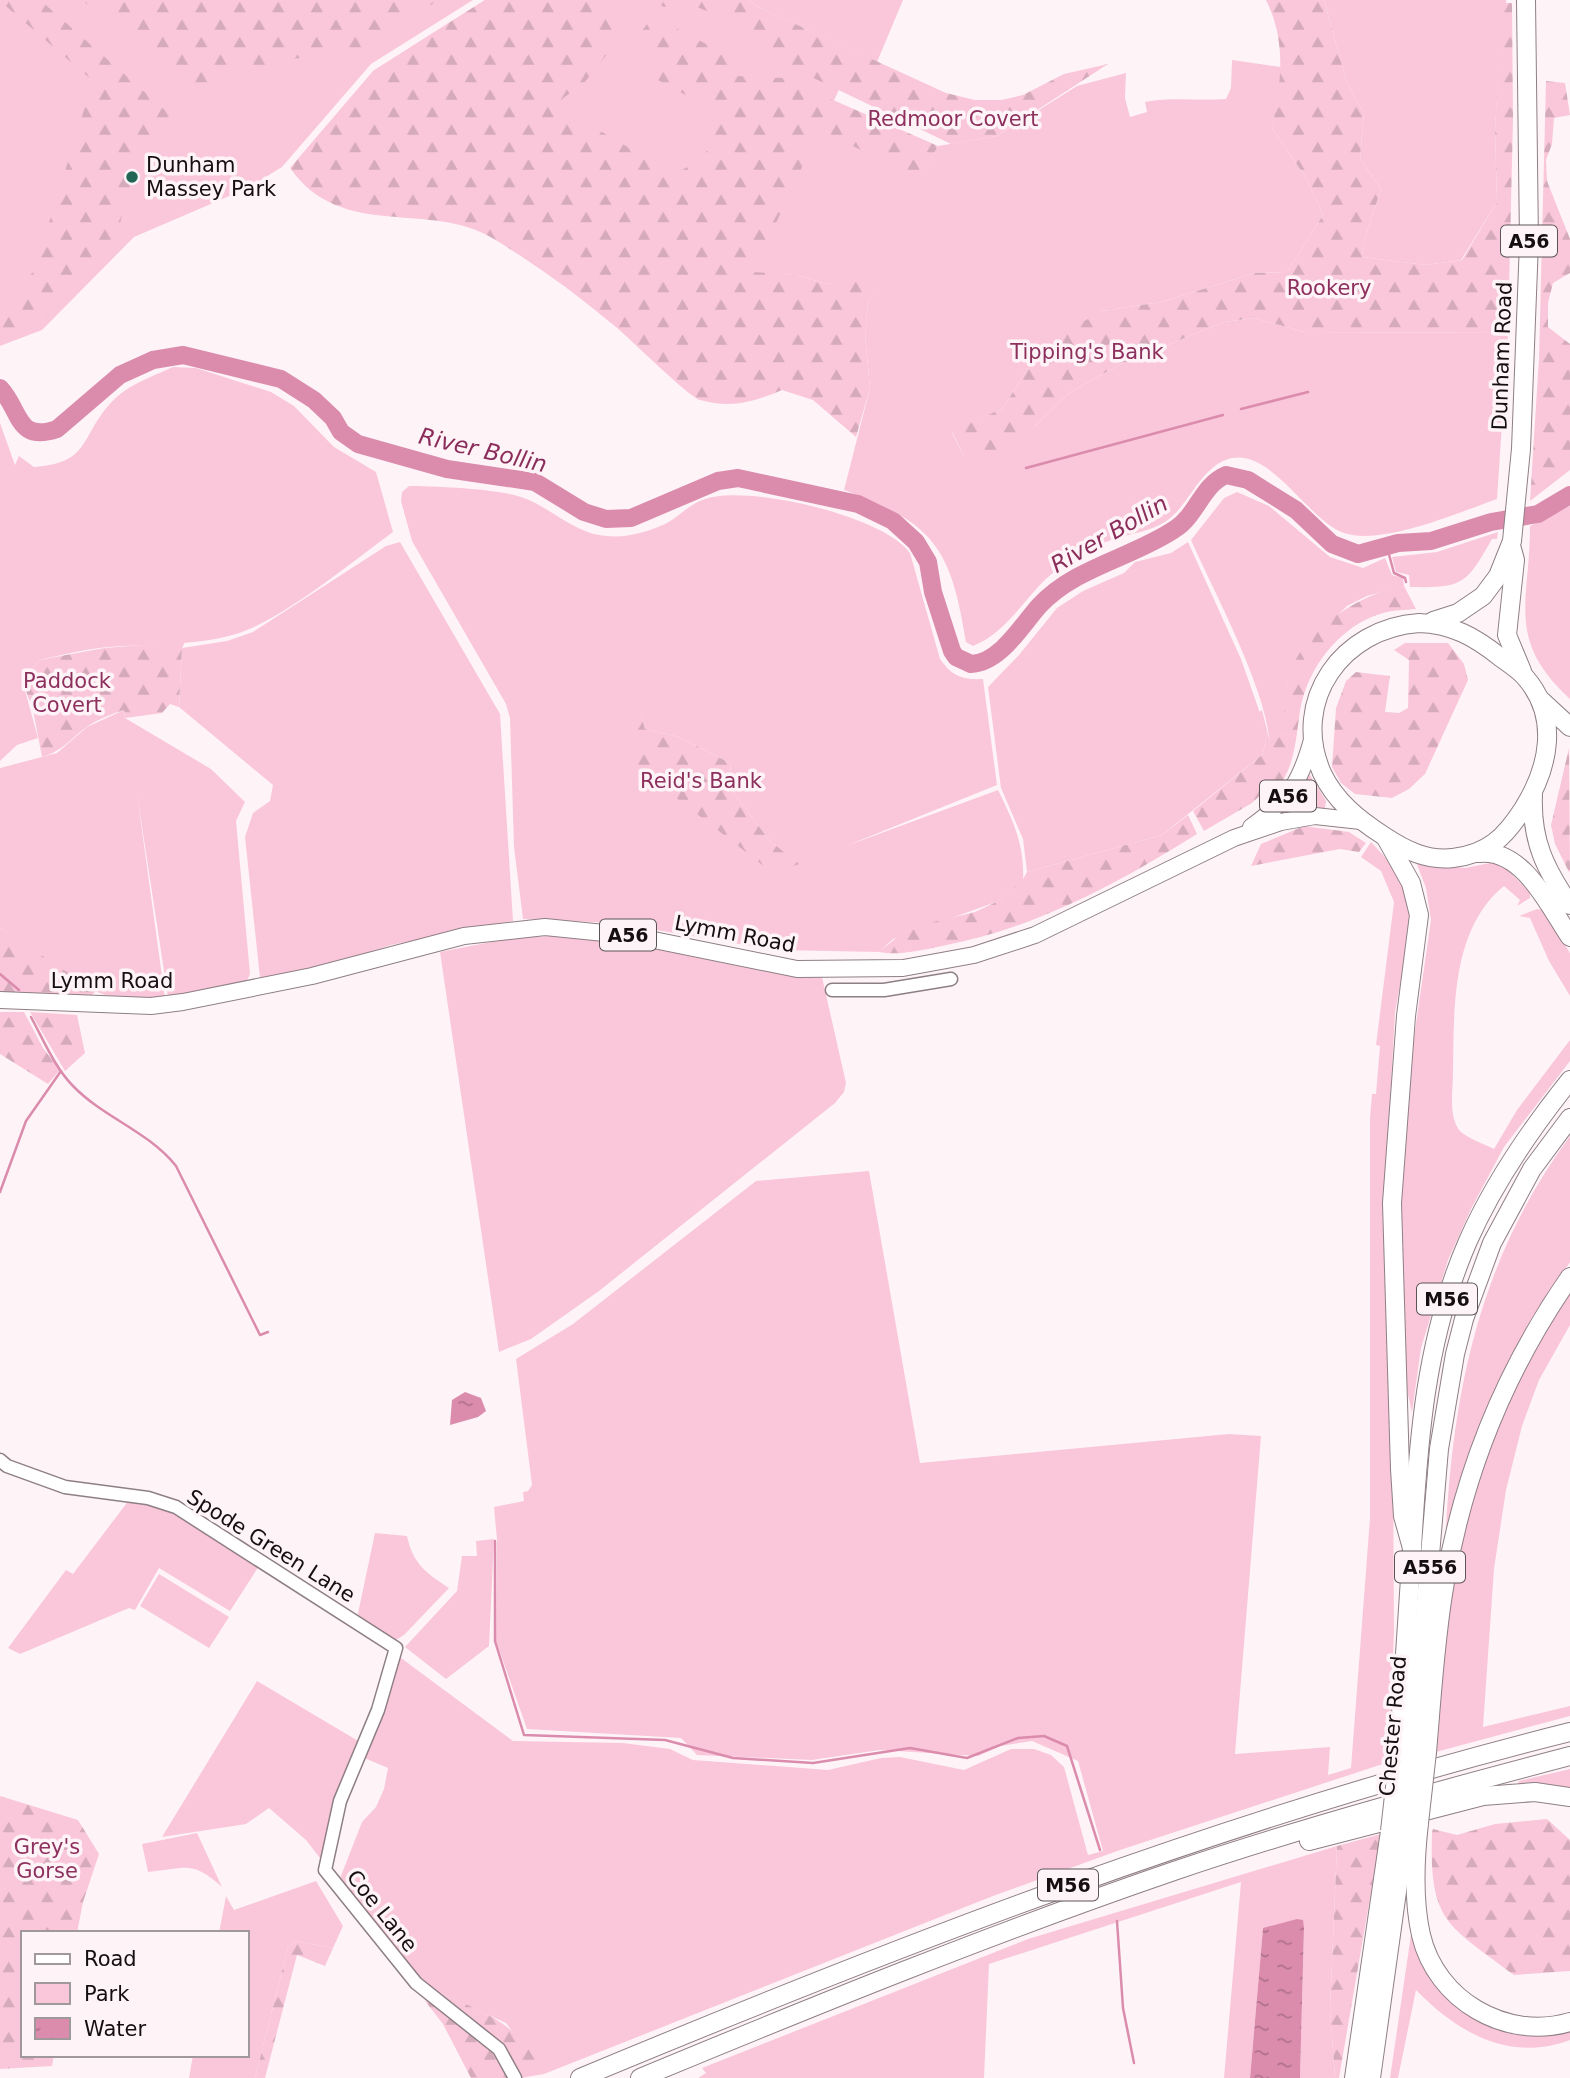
<svg xmlns="http://www.w3.org/2000/svg" width="1570" height="2078" font-family="'DejaVu Sans',sans-serif">
<style>
.green{fill:#fac7da;fill-rule:evenodd}
.forest{fill:url(#forest-firs)}
.water{fill:url(#water-ripples)}
.lines{fill:none;stroke-linecap:round;stroke-linejoin:round}
.stream{stroke:#db8cac;stroke-width:2.5}
.river{stroke:#db8cac;stroke-width:18}
.minor-casing{stroke:#8e7f84;stroke-width:15}
.major-casing{stroke:#8e7f84;stroke-width:18}
.highway-casing{stroke:#8e7f84;stroke-width:20}
.minor{stroke:#fff;stroke-width:12}
.major{stroke:#fff;stroke-width:16}
.highway{stroke:#fff;stroke-width:18}
.highway-bridge-casing{stroke:#8e7f84;stroke-width:20;stroke-linecap:butt}
.highway-bridge{stroke:#fff;stroke-width:18}
.poi-dot{fill:#236655;stroke:#fef4f7;stroke-width:2.5}
.labels{text-anchor:middle;stroke-width:7;stroke-linejoin:round;paint-order:stroke}
.shield{fill:#fef4f7;stroke:#5b5456;stroke-width:2}
.shield-label{font-size:19px;font-weight:bold;fill:#150f11}
.park-label{font-size:21px;fill:#8d305d;stroke:#fef4f7}
.poi-label{font-size:21px;fill:#150f11;stroke:#fef4f7;text-anchor:start}
.street-label{font-size:21px;fill:#150f11;stroke:#fef4f7}
.water-label{font-size:23px;font-style:italic;fill:#8a2d5a;stroke:#fef4f7}
</style>
<defs>
<pattern id="forest-firs" width="22" height="20" patternUnits="userSpaceOnUse" patternTransform="scale(1.75)"><rect width="22" height="20" fill="#fac7da"/><path d="M5 1l3.5 6h-7zM16 11l3.5 6h-7z" fill="#d5aaba"/></pattern>
<pattern id="water-ripples" width="26" height="14" patternUnits="userSpaceOnUse" patternTransform="scale(1.75)"><rect width="26" height="14" fill="#db8cac"/><path d="M2 4q2-2 4 0t4 0M15 11q2-2 4 0t4 0" fill="none" stroke="#b0718b"/></pattern>
</defs>
<rect width="100%" height="100%" fill="#fef4f7"/>
<g class="green">
<polygon points="0,0 473,0 371,64 282,167 248,188 134,237 42,330 0,346"/>
<path d="M485,0H728L853,59L821,129L919,179L938,146L997,136L1077,86L1126,73L1125,98L1130,117L1147,112L1145,102C1172,97 1198,101 1226,99L1231,88L1232,60L1281,67V87L1272,128L1306,178L1323,215L1287,272L1255,273L1161,302L1102,311L1028,368L1003,408L952,433L964,456L1034,427L1069,393L1121,364L1224,322L1254,318L1305,332L1508,333L1497,499C1460,512 1382,546 1344,533C1307,521 1268,440 1223,461C1197,474 1188,507 1165,522C1151,531 1130,534 1114,539C1096,545 1070,560 1054,572C1025,595 1010,631 973,646L966,642C951,548 934,523 844,490L870,388L865,334L868,302L881,278L826,284L798,275L753,273L373,71Z"/>
<polygon points="749,0 903,0 877,62 758,7"/>
<polygon points="1324,0 1506,0 1506,3 1503,3 1495,129 1497,202 1461,260 1426,265 1362,257 1363,245 1381,189 1360,159 1364,113 1347,83"/>
<path d="M173,367L196,368L271,392L294,406L334,447L376,472L393,532C352,562 282,620 236,634C195,646 149,644 108,647C85,649 62,655 39,660L23,683L38,738L17,745L0,761V423L15,465L19,456L34,467C89,463 80,439 108,406C126,385 149,378 173,367Z"/>
<path d="M409,486C434,486 499,489 521,497C551,507 574,534 607,536C626,538 648,532 665,524C679,517 689,504 705,499C747,484 884,516 910,553L940,659C952,676 962,680 983,679L997,785L846,846L998,790C1013,820 1025,846 1023,881L996,902L893,939L879,952L775,950L615,923L523,919L514,847L510,718L506,704L412,541L401,501L402,492ZM641,715L645,729L679,737L730,763L733,792L770,841L798,865L638,768Z"/>
<path d="M1237,492L1269,506L1330,557L1363,568L1385,558L1392,575L1403,578L1404,586L1367,596L1347,606L1311,641L1287,682L1285,733L1270,743C1265,686 1215,594 1191,540L1224,498Z"/>
<path d="M1570,506V699C1505,639 1530,603 1530,526Z"/>
<path d="M1498,532L1497,539H1492C1466,585 1463,588 1410,587L1409,575L1396,572L1392,557L1437,552Z"/>
<polygon points="400,542 500,714 513,921 391,945 304,973 260,978 245,837 253,813 270,801 273,785 179,707 182,648 227,641 253,632 386,546"/>
<polygon points="1188,542 1241,659 1267,733 1263,754 1162,835 1027,872 1023,839 1001,788 988,687 1019,655 1057,608 1083,591 1124,573 1135,562 1171,553"/>
<path d="M124,710L125,718L211,769L245,802L236,821L250,974L246,983L168,997L137,794L165,998C145,998 124,1002 105,995C68,982 33,951 0,928V768L57,753L87,727Z"/>
<polygon points="1308,772 1326,801 1325,808 1278,813"/>
<polygon points="1371,842 1395,868 1406,890 1411,926 1395,1012 1386,1177 1393,1467 1394,1631 1389,1762 1120,1850 993,1896 544,2074 506,2023 429,1988 339,1881 362,1822 376,1807 384,1789 388,1768 362,1757 397,1655 513,1741 623,1743 670,1749 693,1760 828,1770 881,1758 900,1757 964,1770 1011,1749 1034,1749 1051,1755 1064,1767 1088,1855 1103,1851 1078,1761 1032,1741 1000,1746 978,1756 880,1750 812,1760 697,1755 681,1738 527,1729 496,1641 497,1540 494,1507 524,1501 523,1492 528,1491 532,1485 516,1359 573,1324 756,1181 869,1171 920,1463 1229,1434 1261,1436 1235,1754 1330,1747 1328,1775 1351,1768 1370,1518 1370,1118 1372,1094 1376,1094 1380,1046 1376,1045 1394,902 1381,871 1361,857"/>
<path d="M1416,862L1465,868L1495,862L1507,869L1530,893V898L1517,906L1520,900L1504,886C1451,929 1454,1010 1453,1073C1453,1089 1448,1117 1460,1131C1467,1138 1484,1144 1494,1149L1517,1110L1570,1040V1061L1504,1147L1471,1209L1448,1260L1421,1348L1412,1412L1405,1382L1400,1234L1402,1154L1409,1072L1431,920L1426,888Z"/>
<polygon points="1537,909 1543,910 1570,953 1570,996 1549,961 1530,918 1519,916"/>
<path d="M569,935C655,944 736,971 822,977L846,1083L844,1092L835,1103L599,1291L531,1339L499,1352L440,952L511,938Z"/>
<path d="M1570,1136V1262L1525,1331L1501,1377L1457,1488L1449,1529L1446,1528C1454,1383 1482,1256 1570,1136Z"/>
<path d="M1570,1291V1325L1539,1380L1522,1426L1506,1490L1494,1569L1483,1727L1570,1706V1716L1436,1752C1441,1669 1449,1584 1470,1503C1490,1427 1529,1357 1570,1291Z"/>
<polygon points="129,1500 169,1508 259,1566 230,1611 159,1568 135,1610 129,1608 20,1654 8,1648 66,1570 73,1574"/>
<path d="M375,1533L407,1536C413,1564 426,1573 449,1588L404,1635L394,1641L357,1618Z"/>
<polygon points="494,1539 489,1646 446,1679 405,1647 457,1591 462,1556 477,1556 476,1541"/>
<polygon points="159,1574 229,1617 209,1648 140,1606"/>
<polygon points="257,1681 360,1742 323,1862 306,1840 269,1808 246,1824 162,1837"/>
<polygon points="1570,1769 1570,1789 1517,1785 1519,1781"/>
<path d="M197,1833L222,1887C192,1860 187,1868 148,1872L142,1844Z"/>
<polygon points="1337,1846 1330,2010 1335,2078 1300,2078 1304,1928 1263,1928 1250,2078 1224,2078 1241,1882 989,1964 984,2078 698,2078 706,2073 702,2068 1028,1939"/>
<polygon points="316,1881 343,1926 333,1948 296,1941 288,1947 255,2078 189,2078 193,2055 247,2055 247,1933 219,1933 226,1896 234,1910"/>
<path d="M1412,1928L1463,2007L1570,2027V2040C1509,2063 1457,2032 1416,1990L1398,2078H1390Z"/>
</g>
<g class="forest">
<polygon points="40,0 174,118 136,165 114,245 39,326 0,341 0,303 7,301 34,271 93,81 0,1"/>
<polygon points="82,0 164,0 176,7 189,0 439,0 360,49 293,59 240,72 194,96"/>
<path d="M485,0H591L614,18L609,52L584,83L562,99L578,118L662,167L677,172C704,161 721,141 715,111L656,79L649,54L636,39L653,16L723,53L738,76L783,78L938,146L919,180L820,129L753,272L798,275L826,284L878,275L882,278L868,302L865,334L870,388L856,437L813,400L782,390C754,402 731,409 700,400C686,395 628,336 611,323C574,292 535,264 494,239C429,199 342,242 290,168L373,71Z"/>
<polygon points="651,0 749,0 758,7 946,93 975,100 1001,100 1023,95 1064,74 1108,64 997,136 951,144 776,60 756,31 687,3 664,7"/>
<path d="M1266,0H1324L1347,83L1364,113L1360,159L1381,189L1363,245L1362,257L1426,265L1462,260L1497,202L1495,129L1502,3H1512L1513,119L1508,333L1305,332L1254,318L1224,322L1121,364L1069,393L1034,427L998,452L964,456L952,432L1003,408L1028,368L1065,332L1102,311L1161,302L1255,273L1287,272L1323,215L1306,178L1272,128C1281,84 1287,42 1266,0Z"/>
<polygon points="1546,81 1565,83 1570,115 1554,118 1552,144 1546,160 1547,181 1570,239 1570,273 1553,283 1548,303 1548,327 1570,344 1570,470 1530,501 1539,358"/>
<path d="M1404,586L1416,609C1405,610 1393,610 1383,613C1340,625 1307,668 1300,711C1295,745 1295,769 1272,796L1266,790L1252,803L1204,831L1193,811L1263,754L1267,733L1259,712L1262,710L1270,742L1285,733C1284,717 1284,699 1287,683C1298,633 1357,594 1404,586Z"/>
<path d="M185,642L182,648L179,707L170,704L162,713L125,718L124,710C111,714 99,719 88,726C71,738 63,751 42,757L33,710L23,683L39,660L104,648Z"/>
<polygon points="1405,643 1448,643 1464,664 1468,680 1425,774 1409,789 1392,798 1355,794 1341,783 1332,767 1336,708 1346,681 1356,672 1390,676 1385,712 1399,713 1408,708 1409,660 1394,650"/>
<polygon points="635,710 641,715 645,729 679,737 730,763 733,792 770,841 799,864 774,874 638,768"/>
<polygon points="1569,748 1570,871 1569,872 1555,844 1551,825"/>
<path d="M1188,815L1197,834C1117,884 1036,928 942,946C922,950 899,956 879,952L908,928L975,912L996,902L1022,881L1027,872L1162,835Z"/>
<polygon points="1304,826 1349,832 1366,843 1359,852 1340,849 1251,866 1261,844"/>
<polygon points="0,928 96,991 87,1000 0,995"/>
<polygon points="0,1012 24,1012 43,1048 60,1070 48,1084 0,1054"/>
<polygon points="30,1012 77,1015 85,1053 65,1071"/>
<polygon points="0,1796 78,1820 99,1854 83,1902 77,1933 23,1933 23,2055 54,2055 52,2066 0,2069"/>
<path d="M1547,1819L1570,1840V1971L1514,1975C1447,1924 1429,1923 1432,1832L1433,1829L1457,1835L1495,1824Z"/>
<polygon points="1381,1834 1339,2078 1335,2078 1330,2010 1337,1846"/>
<polygon points="296,1941 333,1948 325,1966 297,1955 265,2078 255,2078 288,1947"/>
<path d="M436,1991C488,2015 516,2020 544,2074L521,2078L444,2002Z"/>
<polygon points="425,2001 432,2002 496,2049 511,2078 471,2078 443,2024"/>
</g>
<g class="water">
<polygon points="465,1392 481,1398 486,1411 478,1417 450,1425 452,1400"/>
<polygon points="1297,1919 1303,1920 1304,1928 1300,2078 1250,2078 1263,1928"/>
</g>
<g class="lines">
<g class="stream">
<polyline points="1241,409 1308,392"/>
<polyline points="1026,468 1223,415"/>
<polyline points="1387,547 1394,573 1405,578 1406,582"/>
<polyline points="0,974 19,990"/>
<path d="M31,1017C43,1039 55,1068 73,1086C104,1118 148,1131 176,1166L260,1335L268,1332"/>
<polyline points="0,1192 26,1121 61,1071"/>
<polyline points="495,1541 495,1641 524,1735 665,1740 733,1758 813,1763 910,1748 967,1758 1018,1738 1044,1736 1067,1746 1100,1850"/>
<polyline points="1117,1921 1123,2008 1134,2063"/>
</g>
<path class="river" d="M0,388C21,410 16,443 57,429L120,375L153,360L183,355L281,379L314,400L333,418L341,432L358,444L447,469L535,482L584,512L606,519L631,518L718,481L738,478L858,504L893,521L916,542L928,562L933,592L952,651L956,657L971,664C1000,663 1022,625 1039,606C1075,567 1132,558 1175,529C1197,515 1202,485 1226,475L1248,480L1296,510L1332,544L1358,554L1398,543L1431,541L1491,522L1538,514L1570,495"/>
<defs>
<g id="minor">
<polyline points="832,990 884,990 951,979"/>
<polyline points="0,1460 7,1466 65,1487 148,1498 176,1507 396,1648 378,1710 340,1801 325,1870 416,1983 499,2049 515,2078"/>
</g>
<g id="major">
<path d="M1251,827C1289,800 1301,782 1313,736"/>
<polyline points="0,1000 151,1006 183,1002 312,976 464,936 545,927 634,936 797,969 903,968 974,955 1035,935 1234,838 1281,822 1315,816 1361,821"/>
</g>
<g id="highway">
<polyline points="1512,549 1515,560 1507,635 1522,671"/>
<polyline points="1433,621 1458,613 1483,596 1498,576 1512,541 1521,449 1529,242 1526,0"/>
<path d="M1419,623C1452,624 1475,637 1500,657C1508,663 1518,669 1525,677C1560,717 1549,768 1523,809C1505,837 1488,854 1453,858C1427,861 1405,850 1384,836C1359,820 1335,801 1322,773C1290,700 1343,628 1419,623Z"/>
<polyline points="1542,701 1570,727"/>
<path d="M1533,795C1531,840 1545,869 1570,905"/>
<polyline points="1387,840 1411,883 1419,915 1406,1016 1392,1203 1400,1469 1403,1516 1412,1548"/>
<path d="M1479,853C1523,848 1549,906 1570,937"/>
<path d="M1427,1752C1432,1696 1435,1638 1445,1582C1464,1472 1506,1369 1570,1277"/>
<polyline points="1413,1756 1439,1449 1455,1354 1464,1319 1492,1243 1532,1169 1570,1118"/>
<path d="M1398,1760C1403,1689 1408,1618 1412,1548C1418,1442 1425,1339 1468,1241C1494,1182 1530,1130 1570,1080"/>
<path d="M1419,1823C1415,1858 1413,1900 1421,1935C1436,2000 1506,2041 1570,2022"/>
<polyline points="1309,1841 1483,1796 1535,1792 1570,1797"/>
<path d="M580,2078C904,1943 1229,1817 1570,1732"/>
<path d="M640,2078C816,2005 993,1933 1174,1871C1304,1827 1437,1791 1570,1756"/>
<polyline points="1354,2078 1390,1831"/>
<polyline points="1371,2078 1406,1827"/>
</g>
</defs>
<use href="#minor" class="minor-casing"/>
<use href="#major" class="major-casing"/>
<use href="#highway" class="highway-casing"/>
<use href="#minor" class="minor"/>
<use href="#major" class="major"/>
<use href="#highway" class="highway"/>
<defs>
<g id="highway-bridge">
<polyline points="1419,1823 1427,1752"/>
<polyline points="1406,1827 1413,1756"/>
<polyline points="1390,1831 1398,1760"/>
</g>
</defs>
<use href="#highway-bridge" class="highway-bridge-casing"/>
<use href="#highway-bridge" class="highway-bridge"/>
</g>
<circle class="poi-dot" cx="132" cy="177" r="7"/>
<g class="labels">
<g class="shield">
<rect x="1501" y="225.5" width="56" height="31" rx="5"/>
<rect x="1260" y="780.5" width="56" height="31" rx="5"/>
<rect x="600" y="919.5" width="56" height="31" rx="5"/>
<rect x="1417" y="1283.5" width="60" height="31" rx="5"/>
<rect x="1395" y="1551.5" width="70" height="31" rx="5"/>
<rect x="1038" y="1869.5" width="60" height="31" rx="5"/>
</g>
<g class="shield-label">
<text x="1529" y="248">A56</text>
<text x="1288" y="803">A56</text>
<text x="628" y="942">A56</text>
<text x="1447" y="1306">M56</text>
<text x="1430" y="1574">A556</text>
<text x="1068" y="1892">M56</text>
</g>
<g class="park-label">
<text x="953" y="126">Redmoor Covert</text>
<text x="1329" y="295">Rookery</text>
<text x="1087" y="359">Tipping's Bank</text>
<text x="67" y="688">Paddock<tspan x="67" dy="24">Covert</tspan></text>
<text x="701" y="788">Reid's Bank</text>
<text x="47" y="1854">Grey's<tspan x="47" dy="24">Gorse</tspan></text>
</g>
<g class="poi-label">
<text x="146" y="172">Dunham<tspan x="146" dy="24">Massey Park</tspan></text>
</g>
<g class="street-label">
<text transform="translate(1502 356) rotate(-88)" y="7">Dunham Road</text>
<text transform="translate(735 934) rotate(11)" y="7">Lymm Road</text>
<text x="112" y="988">Lymm Road</text>
<text transform="translate(271 1546) rotate(32)" y="7">Spode Green Lane</text>
<text transform="translate(1393 1726) rotate(-85)" y="7">Chester Road</text>
<text transform="translate(382 1911) rotate(51)" y="7">Coe Lane</text>
</g>
<g class="water-label">
<text transform="translate(483 450) rotate(13)" y="8">River Bollin</text>
<text transform="translate(1109 534) rotate(-30)" y="8">River Bollin</text>
</g>
</g>
<rect x="21" y="1931" width="228" height="126" fill="#fef4f7" stroke="#a1989b" stroke-width="2"/>
<rect x="35" y="1954" width="35" height="10" fill="#ffffff" stroke="#a1989b" stroke-width="2"/>
<text x="84" y="1966" font-size="21" fill="#150f11">Road</text>
<rect x="35" y="1983" width="35" height="21" fill="#fac7da" stroke="#a1989b" stroke-width="2"/>
<text x="84" y="2001" font-size="21" fill="#150f11">Park</text>
<rect x="35" y="2018" width="35" height="21" fill="url(#water-ripples)" stroke="#a1989b" stroke-width="2"/>
<text x="84" y="2036" font-size="21" fill="#150f11">Water</text>
</svg>
